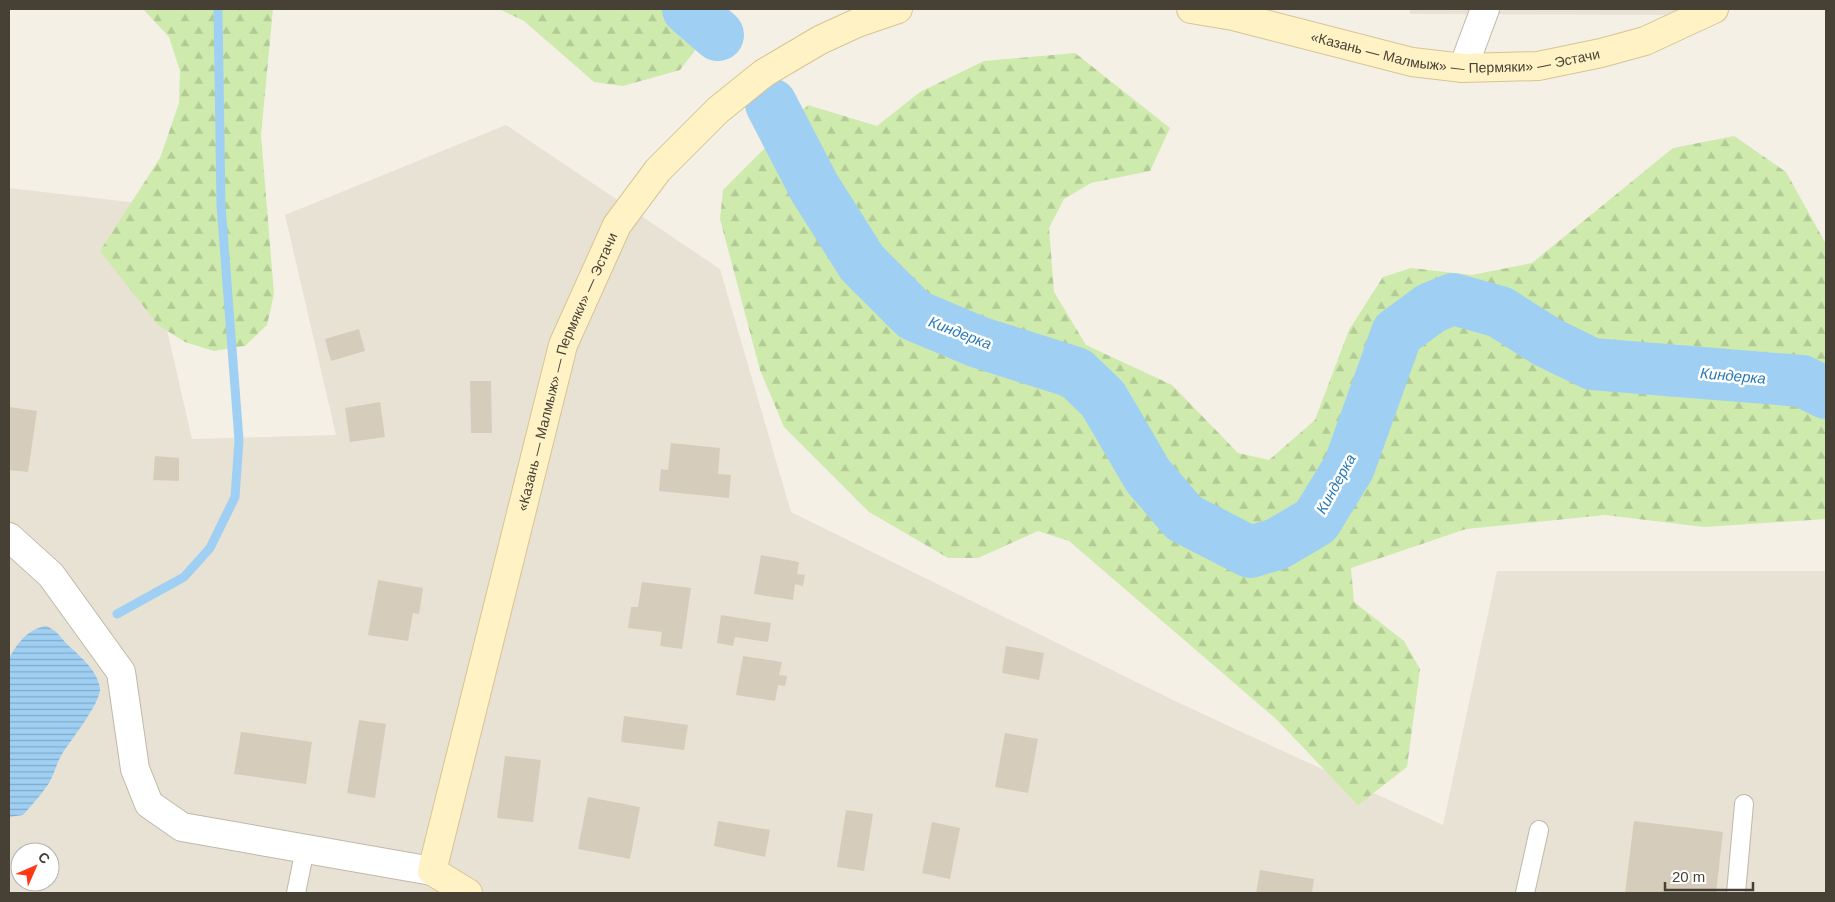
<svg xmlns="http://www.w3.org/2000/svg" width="1835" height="902" font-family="Arial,sans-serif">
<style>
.residential{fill:#e8e2d4;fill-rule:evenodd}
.forest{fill:url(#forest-firs)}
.water{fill:url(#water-rules)}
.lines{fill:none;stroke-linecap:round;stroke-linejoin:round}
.stream{stroke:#9fd0f3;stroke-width:9}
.river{stroke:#9fd0f3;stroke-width:52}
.building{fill:#d6ccbb}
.lane-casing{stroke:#c0b8a8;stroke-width:20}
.street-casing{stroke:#c0b8a8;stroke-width:30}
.secondary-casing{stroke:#d6c594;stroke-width:30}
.lane{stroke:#fff;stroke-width:18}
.street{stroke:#fff;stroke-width:28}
.secondary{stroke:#fff2c5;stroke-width:28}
.labels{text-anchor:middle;stroke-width:5;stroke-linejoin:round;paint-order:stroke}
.street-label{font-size:14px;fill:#474035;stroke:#fff}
.water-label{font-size:15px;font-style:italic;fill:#297ab8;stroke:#fff}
</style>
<defs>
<pattern id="forest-firs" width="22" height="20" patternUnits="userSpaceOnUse" patternTransform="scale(1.25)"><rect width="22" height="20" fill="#ceeaad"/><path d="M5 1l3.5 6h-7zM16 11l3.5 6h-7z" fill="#b2ca95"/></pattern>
<pattern id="water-rules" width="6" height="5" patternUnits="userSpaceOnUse" patternTransform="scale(1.25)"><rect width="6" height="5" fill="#9fd0f3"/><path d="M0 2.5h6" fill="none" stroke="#83aac6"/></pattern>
</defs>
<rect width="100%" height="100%" fill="#f4f0e6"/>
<g class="residential">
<polygon points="1410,9 1704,9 1691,15 1410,14"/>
<path d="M506,125L720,269L791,512L1175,701L1443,825L1497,571H1826V893H9V188L138,203L192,439L336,435L285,215ZM20,852H50V882H20Z"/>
</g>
<g class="forest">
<polygon points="143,9 273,9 261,135 274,294 267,325 245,346 214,351 185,342 158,325 100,251 160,158 179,103 180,71 169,37"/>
<polygon points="499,9 684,9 699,45 680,70 623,86 594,82 524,21"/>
<polygon points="1075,53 1170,128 1150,171 1091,183 1064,199 1049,228 1054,292 1086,345 1172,385 1238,453 1269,460 1315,420 1349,330 1383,277 1411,268 1472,275 1532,263 1673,148 1734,136 1786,172 1826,244 1826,519 1704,527 1605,515 1466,529 1351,568 1354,602 1404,641 1420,669 1407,767 1358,805 1276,719 1069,541 1038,531 978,558 948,558 869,512 784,427 760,370 720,219 723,190 808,105 877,126 920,92 984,61"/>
</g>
<path class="water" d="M46,626C56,630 59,635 66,643C79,656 97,669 100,688C101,703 70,741 62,754C56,764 54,776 47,786C40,796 31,806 23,815L9,817V658C19,642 26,630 46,626Z"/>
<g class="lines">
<polyline class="stream" points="117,614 184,577 210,548 235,497 239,440 221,205 218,9"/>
<g class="river">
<polyline points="688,9 718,35"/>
<polyline points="771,104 814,187 862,263 914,315 978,342 1076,373 1103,399 1148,476 1184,518 1250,552 1277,544 1316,521 1349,467 1397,333 1431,308 1453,299 1500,312 1547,342 1592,364 1802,381 1826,393"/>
</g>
</g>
<g class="building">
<polygon points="359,329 365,351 331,361 325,339"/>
<polygon points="470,381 491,381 492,433 471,433"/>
<polygon points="380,402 385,437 350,442 345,408"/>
<polygon points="9,407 37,411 28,472 9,470"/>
<polygon points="671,443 720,448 718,474 731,475 729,498 659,491 661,469 668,470"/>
<polygon points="155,456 179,458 179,481 153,480"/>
<polygon points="761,555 799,562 797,574 805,575 803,586 795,584 793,600 754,594"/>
<polygon points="378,580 423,588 419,614 413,613 408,641 368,635"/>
<polygon points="642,582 691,588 682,649 660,646 662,632 628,628 631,607 638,607"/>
<polygon points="721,615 771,623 768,642 735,637 733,646 717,643"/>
<polygon points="1006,646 1044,653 1039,680 1002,673"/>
<polygon points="743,656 782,662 779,675 787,676 785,686 778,685 775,701 736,695"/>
<polygon points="624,716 688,725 684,750 621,742"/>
<polygon points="359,720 386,724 375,798 347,793"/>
<polygon points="241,732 312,742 306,784 234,774"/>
<polygon points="1005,733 1038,739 1028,793 995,787"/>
<polygon points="505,756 541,760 533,822 497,818"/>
<polygon points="588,797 640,807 630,859 578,849"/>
<polygon points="846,810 873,814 864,871 837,867"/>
<polygon points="718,821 770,830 765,857 714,846"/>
<polygon points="1634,821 1723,832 1716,893 1625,893"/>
<polygon points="932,822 960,828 950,879 922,873"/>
<polygon points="1260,870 1314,879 1312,893 1256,893"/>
</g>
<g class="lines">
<defs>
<g id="lane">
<polyline points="296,893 305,849"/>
<polyline points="1525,893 1539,830"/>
<polyline points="1736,893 1744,804"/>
</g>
<g id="street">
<polyline points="1463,68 1485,9"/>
<polyline points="9,537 51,575 121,672 135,769 149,804 182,827 432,871"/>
</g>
<g id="secondary">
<path id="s1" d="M1191,9L1233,16L1412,62L1463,68L1538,66L1601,53L1645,41L1714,9"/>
<path id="s2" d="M468,893L432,871L563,345L617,225L658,170L718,110L764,73L820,40L857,23L898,9"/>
</g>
</defs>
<use href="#lane" class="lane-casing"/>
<use href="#street" class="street-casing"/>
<use href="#secondary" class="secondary-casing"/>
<use href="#lane" class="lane"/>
<use href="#street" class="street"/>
<use href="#secondary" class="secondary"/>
</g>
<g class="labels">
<g class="street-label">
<text dy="5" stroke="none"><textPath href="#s1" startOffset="270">«Казань — Малмыж» — Пермяки» — Эстачи</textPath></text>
<text dy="5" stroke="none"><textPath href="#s2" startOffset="560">«Казань — Малмыж» — Пермяки» — Эстачи</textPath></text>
</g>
<g class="water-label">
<text transform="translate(960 333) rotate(21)" y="5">Киндерка</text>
<text transform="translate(1733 376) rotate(5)" y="5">Киндерка</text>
<text transform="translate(1336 484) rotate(-61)" y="5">Киндерка</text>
</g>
</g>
<rect width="1835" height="902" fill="none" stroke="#474035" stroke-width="20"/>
<g transform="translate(35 867) rotate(45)"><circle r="24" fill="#ffffff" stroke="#b5b3ae"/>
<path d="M0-4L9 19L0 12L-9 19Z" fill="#ff3812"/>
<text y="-8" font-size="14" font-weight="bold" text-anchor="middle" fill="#474035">С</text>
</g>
<path d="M1665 882v8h88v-8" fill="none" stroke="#474035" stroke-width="2.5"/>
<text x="1672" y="882" font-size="15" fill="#474035" stroke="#ffffff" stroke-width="4" paint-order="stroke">20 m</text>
</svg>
